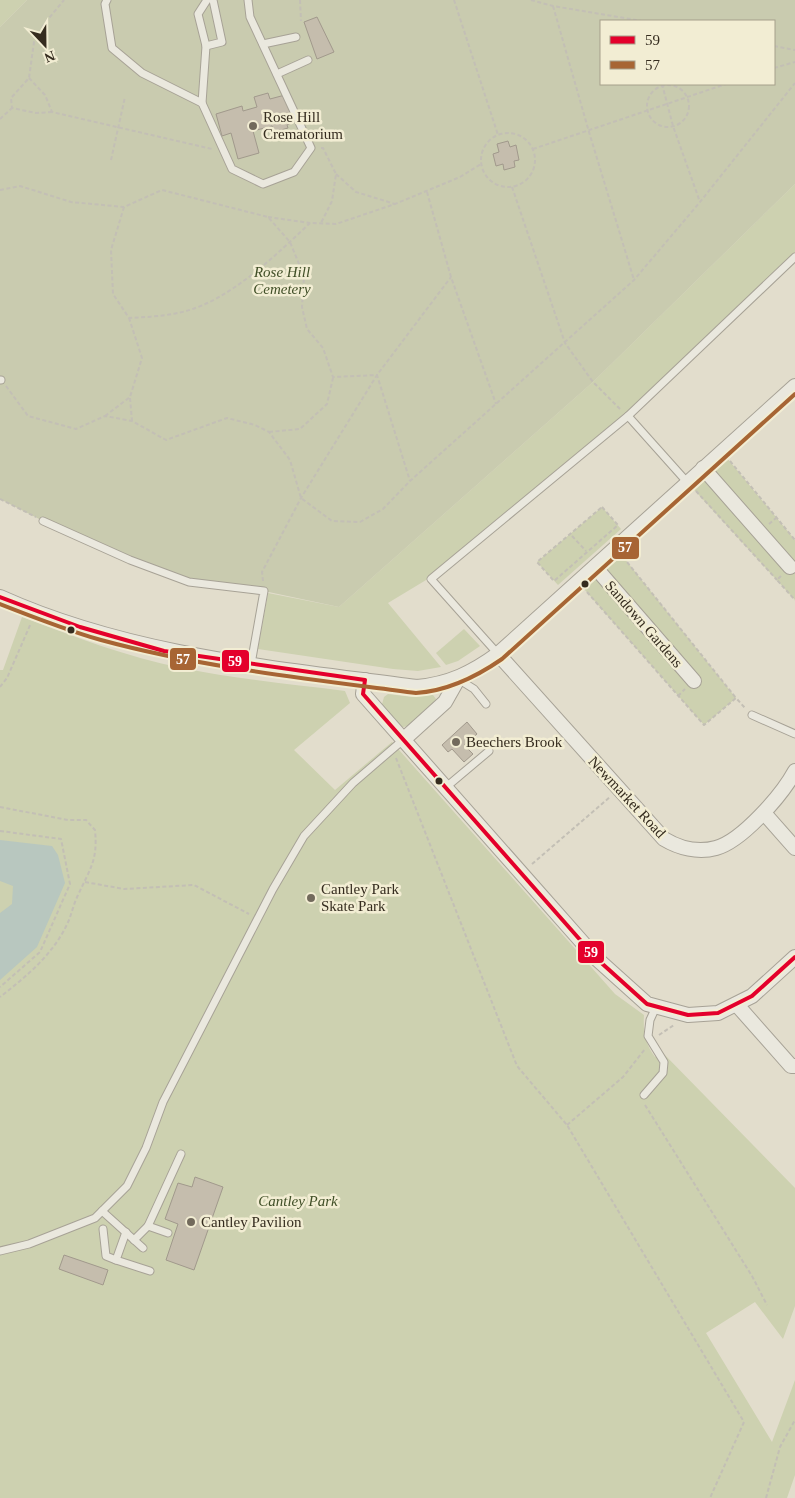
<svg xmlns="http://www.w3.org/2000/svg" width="795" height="1498" font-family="'Times New Roman',serif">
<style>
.green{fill:#cdd1b0}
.cemetery{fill:#c9cbaf;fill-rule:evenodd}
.water{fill:#b8c7bf}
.building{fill:#c5bdad;stroke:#a1998c}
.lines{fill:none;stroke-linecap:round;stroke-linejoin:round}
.lane-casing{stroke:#a7a296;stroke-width:9}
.street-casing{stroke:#a7a296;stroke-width:16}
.path{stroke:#c3bfb5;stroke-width:2;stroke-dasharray:4 2.5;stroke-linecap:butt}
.lane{stroke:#eae8de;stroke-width:7}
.street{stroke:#eae8de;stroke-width:14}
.bus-1-casing{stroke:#f2edd3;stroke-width:8}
.bus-2-casing{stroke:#f2edd3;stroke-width:8}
.bus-1{stroke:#e4002b;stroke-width:4}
.bus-2{stroke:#a76534;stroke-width:4}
.poi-dot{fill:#726a5c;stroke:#f2edd3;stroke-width:2}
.bus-dot{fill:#352c1f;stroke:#f2edd3;stroke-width:2}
.labels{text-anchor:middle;stroke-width:5;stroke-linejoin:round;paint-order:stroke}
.poi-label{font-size:15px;fill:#352c1f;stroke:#f2edd3;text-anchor:start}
.park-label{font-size:15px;font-style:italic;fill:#404f27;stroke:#f2edd3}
.street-label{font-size:15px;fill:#352c1f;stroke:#f2edd3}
.line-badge{stroke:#f2edd3;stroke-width:2}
.badge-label{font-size:14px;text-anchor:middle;font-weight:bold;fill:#fff}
</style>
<rect width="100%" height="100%" fill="#e2ddcc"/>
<g class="green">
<polygon points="0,0 27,0 0,27"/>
<polygon points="795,184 795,257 628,416 436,574 388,603 441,667 418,671 393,669 258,649 268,593 339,607 593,382"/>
<polygon points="722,452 795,540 795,600 687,482"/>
<polygon points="602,507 621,529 558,585 537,562"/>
<polygon points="616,548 736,698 704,725 577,581"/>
<path d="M22,617C75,637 127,657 182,668C236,679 290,684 345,691L350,703L294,750L335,790L392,742L615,994L644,1015C643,1032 645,1043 655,1057L661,1051L795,1188V1306L783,1339L755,1302L706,1333L772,1442L795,1380V1475L787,1498H0V670H3Z"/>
<polygon points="464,629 480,646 458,661 446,665 436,653"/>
<path d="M388,694L413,697L433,695L436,699C432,713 412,727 398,728L381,708L384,697Z"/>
</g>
<path class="cemetery" d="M27,0H795V184L593,382L339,607L264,591L189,582L43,521L0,499V27ZM601,21H774V84H601Z"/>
<polygon class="water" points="0,840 52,846 58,855 65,883 37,947 0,980 0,913 12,904 13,886 0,881"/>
<g class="building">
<polygon points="317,17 334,52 317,59 304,22"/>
<polygon points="268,93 270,99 285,95 293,123 287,125 288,128 274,132 272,126 253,131 259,153 238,159 231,133 222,136 216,114 242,106 243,111 257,107 254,97"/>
<polygon points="508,141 510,147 516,145 519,160 514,161 515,167 504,170 503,164 496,166 493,154 499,152 497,144"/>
<polygon points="467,722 477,734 464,745 473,754 464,762 452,749 448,752 442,745"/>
<polygon points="195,1177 223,1187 194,1270 166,1260 178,1224 165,1219 178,1183 192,1187"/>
<polygon points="64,1255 108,1270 103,1285 59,1269"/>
</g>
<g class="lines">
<defs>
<g id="lane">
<polyline points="107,0 105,4 112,48 142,73 202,103 232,169 263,184 294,172 311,148 250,17 248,0"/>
<polyline points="207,0 198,14 206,46 222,42 213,0"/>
<polyline points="263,44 296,37"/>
<polyline points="277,74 308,60"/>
<polyline points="202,103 206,46"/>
<polyline points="0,380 1,380"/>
<polyline points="628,416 687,482"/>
<polyline points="43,521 130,560 189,582 264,591 251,664"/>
<polyline points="498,654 431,579 628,416 795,257"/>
<polyline points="458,679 474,689 486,704"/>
<polyline points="752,715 795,734"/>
<polyline points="445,788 489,751"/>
<polyline points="644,1095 663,1073 664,1062 648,1036 650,1020 656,1007"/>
<polyline points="102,1211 143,1248"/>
<polyline points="148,1226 168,1233"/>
<polyline points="103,1229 106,1256 116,1260"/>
<polyline points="126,1232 116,1260 150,1271"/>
<polyline points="134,1240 148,1226 181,1154"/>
<polyline points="0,1251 29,1244 95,1218 127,1186 146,1148 163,1102 273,889 304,836 353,783 403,740"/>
</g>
<g id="street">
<polyline points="703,468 790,567"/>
<polyline points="595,567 694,681"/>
<path d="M0,597C131,656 276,668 417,687C449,684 472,673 498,654L795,386"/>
<path d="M498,654L664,839C679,848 698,853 716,848C742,841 782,795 795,771"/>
<polyline points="365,680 363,694 597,959 647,1004 688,1015 718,1013 752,996 795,957"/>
<polyline points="403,740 445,702 458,679"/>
<polyline points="764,813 795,848"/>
<polyline points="737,1005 791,1066 795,1066"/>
</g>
</defs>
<use href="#lane" class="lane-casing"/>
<use href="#street" class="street-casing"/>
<g class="path">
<polyline points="300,0 301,21"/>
<polyline points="454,0 498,135"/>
<polyline points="531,0 553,6 642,21"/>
<polyline points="553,6 589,132 634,280"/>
<polyline points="774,46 795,50"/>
<polyline points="774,68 795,62"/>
<polyline points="29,78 45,95 52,112 212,149"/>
<polyline points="662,84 673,126 700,202"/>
<circle cx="668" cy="106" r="21"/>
<polyline points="52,112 36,113 12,108 11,98 29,78 34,42 45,23 64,0"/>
<polyline points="0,119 12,108"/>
<circle cx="508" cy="160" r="27"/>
<polyline points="321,148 323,148 336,174 332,201 321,223"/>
<polyline points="533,149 726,84"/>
<polyline points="111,160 125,97"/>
<polyline points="336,174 356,192 395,204"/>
<polyline points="512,187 565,343 593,382 621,410"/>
<polyline points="0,190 20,186 71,202 124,207 162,190 268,217 290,242 304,276 302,307 307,329 323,348 333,377 377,375 410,481"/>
<polyline points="427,192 451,277 496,404"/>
<path d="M124,207L111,250L113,294L129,318C148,317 168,316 186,311C231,299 276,255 310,223L336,224L395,204L460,177L481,164"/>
<polyline points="268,217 310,223"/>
<polyline points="6,386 28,416 76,429 105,416 132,421 166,440 227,418 255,425 269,432 290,460 301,498 332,521 360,522 383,509 410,481 634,280 700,202 795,83"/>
<polyline points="130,398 132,421"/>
<polyline points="105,416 130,397 142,358 129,318"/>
<polyline points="269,432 300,429 327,404 333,378"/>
<polyline points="730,461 795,540"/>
<polyline points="696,491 777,580"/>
<polyline points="0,499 36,517"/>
<polygon points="602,507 618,525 554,581 537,562"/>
<polyline points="769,524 776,518"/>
<polyline points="572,536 586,551"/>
<polyline points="623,557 736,698"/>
<polyline points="781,576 777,580 795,600"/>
<polyline points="263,581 262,572 301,498 377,375 451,277"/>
<polyline points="587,592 704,725 736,698 745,708"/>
<polyline points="0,687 7,678 31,623"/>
<polyline points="678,696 685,689"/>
<polyline points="396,758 517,1066 567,1125 744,1422 710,1498"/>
<path d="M0,807L68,820H86L95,830C98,860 90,869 78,895C74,903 72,912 69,920C55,953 27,976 0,997"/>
<polyline points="0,831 61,839 70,884 40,952 0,987"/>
<polyline points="532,864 610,797"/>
<polyline points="85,882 124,889 194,885 249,914"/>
<polyline points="659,1035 674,1025"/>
<polyline points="645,1105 752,1276 767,1305"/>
<polyline points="567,1125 623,1077 645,1049"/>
<polyline points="766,1498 780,1447 795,1420"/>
</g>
<use href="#lane" class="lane"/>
<use href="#street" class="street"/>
<defs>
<polyline id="bus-1" points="0,597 80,627 164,651 365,680 363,694 597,959 647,1004 688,1015 718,1013 752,996 795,957"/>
<path id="bus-2" d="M0,604C33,617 66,630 101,640C204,668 310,679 416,693C448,691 476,677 502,659L795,394"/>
</defs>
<use href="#bus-1" class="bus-1-casing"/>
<use href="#bus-2" class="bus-2-casing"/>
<use href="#bus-1" class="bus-1"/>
<use href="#bus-2" class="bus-2"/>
</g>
<g class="poi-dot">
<circle cx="253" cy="126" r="5"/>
<circle cx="456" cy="742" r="5"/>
<circle cx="311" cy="898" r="5"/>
<circle cx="191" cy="1222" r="5"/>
</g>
<g class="bus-dot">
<circle cx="585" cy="584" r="4.5"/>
<circle cx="71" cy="630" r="4.5"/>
<circle cx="439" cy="781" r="4.5"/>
</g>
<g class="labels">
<g class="poi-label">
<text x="263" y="122">Rose Hill<tspan x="263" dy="17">Crematorium</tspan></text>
<text x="466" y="747">Beechers Brook</text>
<text x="321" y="894">Cantley Park<tspan x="321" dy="17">Skate Park</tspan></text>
<text x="201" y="1227">Cantley Pavilion</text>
</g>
<g class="park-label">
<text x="282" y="277">Rose Hill<tspan x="282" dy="17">Cemetery</tspan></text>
<text x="298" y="1206">Cantley Park</text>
</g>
<g class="street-label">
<text transform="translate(644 624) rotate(49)" y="5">Sandown Gardens</text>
<text transform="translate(627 797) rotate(47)" y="5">Newmarket Road</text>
</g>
</g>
<g class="line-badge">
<rect x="611" y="536" width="29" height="24" rx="5" fill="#a76534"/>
<rect x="169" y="647" width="28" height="24" rx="5" fill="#a76534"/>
<rect x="221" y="649" width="29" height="24" rx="5" fill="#e4002b"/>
<rect x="577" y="940" width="28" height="24" rx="5" fill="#e4002b"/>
</g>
<g class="badge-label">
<text x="625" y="552">57</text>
<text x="183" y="664">57</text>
<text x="235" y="666">59</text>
<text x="591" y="957">59</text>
</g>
<rect x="600" y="20" width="175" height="65" fill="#f2edd3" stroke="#a6a08b"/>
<rect x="610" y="36" width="25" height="8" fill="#e4002b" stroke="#a6a08b"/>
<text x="645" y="45" font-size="15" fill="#352c1f">59</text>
<rect x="610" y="61" width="25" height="8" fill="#a76534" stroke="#a6a08b"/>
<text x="645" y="70" font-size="15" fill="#352c1f">57</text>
<g transform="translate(45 45) rotate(158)" stroke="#f2edd3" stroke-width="4" paint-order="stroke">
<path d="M0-4L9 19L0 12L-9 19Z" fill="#352c1f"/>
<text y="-8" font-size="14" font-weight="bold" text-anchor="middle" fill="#352c1f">N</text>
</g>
</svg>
